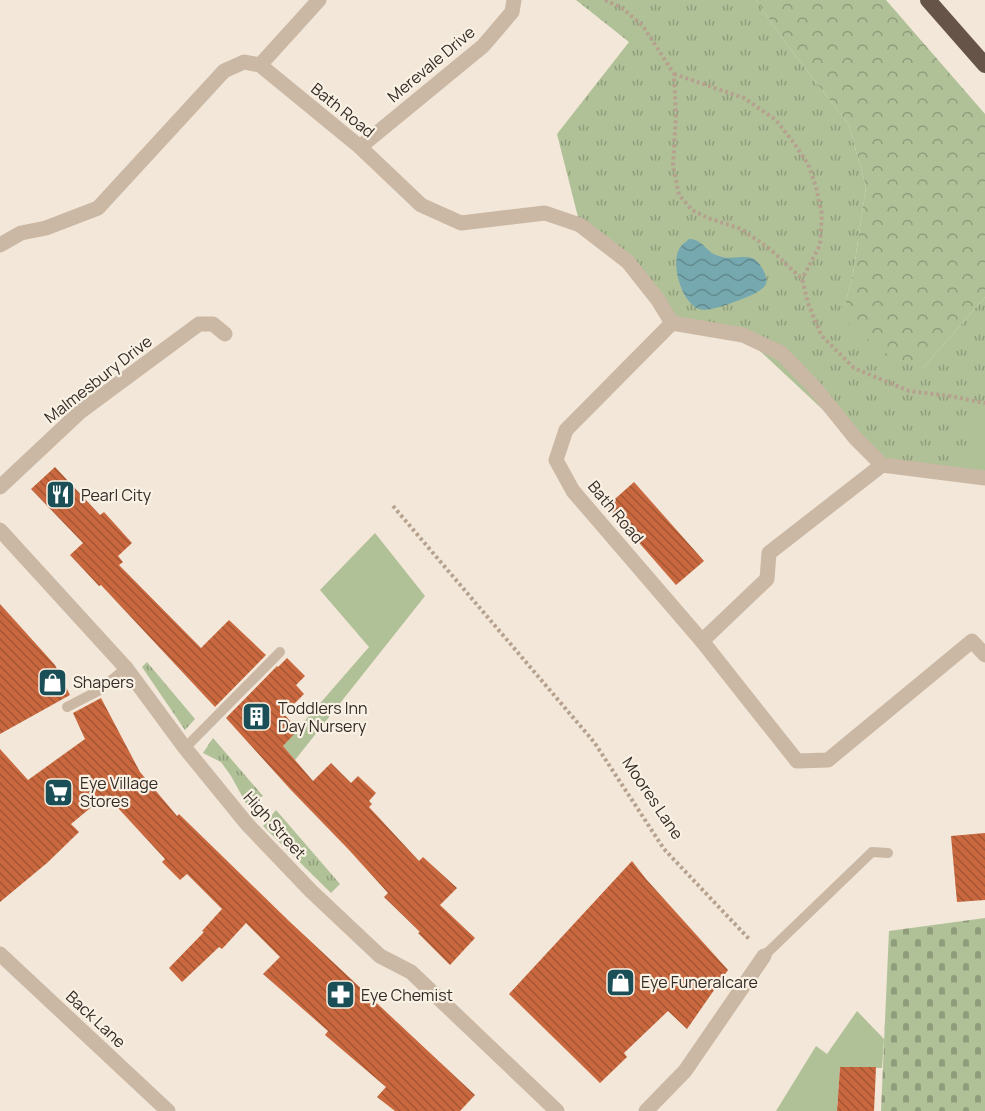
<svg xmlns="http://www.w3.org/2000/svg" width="985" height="1111" font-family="Manrope,sans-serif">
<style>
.grass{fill:url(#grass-tufts)}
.forest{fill:url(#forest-crowns)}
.cemetery{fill:url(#cemetery-stones)}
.green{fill:#b0c198}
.water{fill:url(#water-waves)}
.building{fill:url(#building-back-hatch)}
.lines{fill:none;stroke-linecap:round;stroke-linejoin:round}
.path{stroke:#b5a18e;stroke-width:4;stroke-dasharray:3 3;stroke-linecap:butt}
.service{stroke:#cab7a4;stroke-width:10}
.minor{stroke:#cab7a4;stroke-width:15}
.tertiary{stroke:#cab7a4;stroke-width:15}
.trunk{stroke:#665449;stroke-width:16}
.labels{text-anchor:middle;stroke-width:4.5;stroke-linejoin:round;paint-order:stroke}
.street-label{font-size:16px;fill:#352b26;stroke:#f9f1e4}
.poi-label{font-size:16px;fill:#352b26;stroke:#f9f1e4;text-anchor:start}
</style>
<defs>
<pattern id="grass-tufts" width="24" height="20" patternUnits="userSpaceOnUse" patternTransform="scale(1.5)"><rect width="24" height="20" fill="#b0c198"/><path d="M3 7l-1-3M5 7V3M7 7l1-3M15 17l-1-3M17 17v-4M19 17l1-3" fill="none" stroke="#909d7c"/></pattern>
<pattern id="forest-crowns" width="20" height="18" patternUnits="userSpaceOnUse" patternTransform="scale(1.5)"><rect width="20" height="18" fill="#b0c198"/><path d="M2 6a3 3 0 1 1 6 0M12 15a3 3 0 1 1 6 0" fill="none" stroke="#909d7c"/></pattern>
<pattern id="cemetery-stones" width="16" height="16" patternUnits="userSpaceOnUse" patternTransform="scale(1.5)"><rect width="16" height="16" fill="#b0c198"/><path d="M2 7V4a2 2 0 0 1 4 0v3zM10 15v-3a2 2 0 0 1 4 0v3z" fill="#909d7c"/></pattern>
<pattern id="water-waves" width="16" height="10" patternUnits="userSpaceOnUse" patternTransform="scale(1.5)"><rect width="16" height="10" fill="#76a9af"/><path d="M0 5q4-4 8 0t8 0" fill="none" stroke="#628a8e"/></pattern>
<pattern id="building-back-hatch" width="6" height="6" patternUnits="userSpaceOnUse" patternTransform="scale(1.5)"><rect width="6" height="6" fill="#c9683e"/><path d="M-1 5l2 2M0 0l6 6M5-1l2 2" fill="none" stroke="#a45634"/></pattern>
</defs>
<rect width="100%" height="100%" fill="#f2e7d8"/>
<g class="grass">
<polygon points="576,0 756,0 785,42 849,125 866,187 853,274 845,305 924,367 985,297 985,478 882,465 743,335 672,323 658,300 580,225 557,134 629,42"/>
<polygon points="147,662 195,719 185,730 142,667"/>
<polygon points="213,738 263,796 247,805 231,776 221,762 203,753"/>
<polygon points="276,810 340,884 331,893 263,826"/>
</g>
<polygon class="forest" points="756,0 886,0 985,114 985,297 924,367 889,356 849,324 845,305 853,274 866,187 849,125 785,42"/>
<polygon class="cemetery" points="985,918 985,1111 881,1111 889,931"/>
<g class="green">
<polygon points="974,409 985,411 985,469 970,467"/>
<polygon points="375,533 425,596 295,760 283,746 369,647 320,590"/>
<polygon points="857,1011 884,1039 882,1068 840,1067 837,1111 776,1111 816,1046 827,1054"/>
</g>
<path class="water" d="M689,239C701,238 706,251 716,255C729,261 742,255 752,258C759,260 769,277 766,284C763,290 753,295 747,297C737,301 708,313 699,309C681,302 671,264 679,249C682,244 686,242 689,239Z"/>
<g class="building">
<polygon points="55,467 100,515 104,512 132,543 118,556 123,562 119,565 201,648 229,620 266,655 215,707 101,585 99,586 70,555 83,543 31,489"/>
<polygon points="634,482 704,561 676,585 607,506"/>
<polygon points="0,604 55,665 70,695 0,734"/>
<polygon points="287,658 305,676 296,685 304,694 284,714 298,730 283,746 313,781 331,763 351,783 358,776 376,793 369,801 372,804 369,807 419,861 423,857 457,888 440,905 475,938 450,965 418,933 420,932 384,897 388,893 349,850 291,790 226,718 277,666 278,667"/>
<polygon points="101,698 140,772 177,816 179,814 289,921 475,1095 460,1111 395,1111 377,1097 386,1087 325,1035 328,1031 263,974 280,957 246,923 222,949 219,947 182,982 169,968 204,932 202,931 222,909 187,874 180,880 162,862 165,859 106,795 71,824 79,832 47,863 0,902 0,749 28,780 85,739 73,713"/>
<polygon points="985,833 985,900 957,902 951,836"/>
<polygon points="632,861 646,879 728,970 687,1029 668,1011 624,1053 627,1057 600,1083 509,994"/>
<polygon points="840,1067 876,1067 874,1111 837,1111"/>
</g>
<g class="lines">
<g class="path">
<polyline points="605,0 622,8 643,26 674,74 676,115 673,166 679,195 692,210 708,218 741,229 770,249 802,279 808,303 821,335 854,368 909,391 950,396 985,403"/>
<polyline points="674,74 744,98 776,120 794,143 808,164 816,187 822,214 820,245 802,279"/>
<polyline points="393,506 594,742 664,849 750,940"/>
</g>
<g class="service">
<polyline points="67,707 98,691 126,668"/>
<polyline points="185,748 280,652"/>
<polyline points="764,956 872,852 888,853"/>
</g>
<g class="minor">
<polyline points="260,65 319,0"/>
<polyline points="360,147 483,46 512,12 514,0"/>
<polyline points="0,245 21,233 46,228 98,208 224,71 244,62 260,65 360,147 421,205 461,223 545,213 580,225 628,262 658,300 672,323 566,430 556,460 573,491 702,641 797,761 828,760 972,641 985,655"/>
<polyline points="672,323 743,335 781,353 814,387 856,439 882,465 985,478"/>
<polyline points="0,487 80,412 199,324 213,324 225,334"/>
<polyline points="702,641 767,579 769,553 882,465"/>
<polyline points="0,954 168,1111"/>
<polyline points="646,1111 685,1071 764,956"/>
</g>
<polyline class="tertiary" points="0,530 126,668 185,748 247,824 311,891 380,956 411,972 557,1111"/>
<polyline class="trunk" points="928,0 985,65"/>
</g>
<defs>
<symbol id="restaurant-square" viewBox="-11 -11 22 22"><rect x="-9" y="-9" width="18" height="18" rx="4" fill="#1a4f57" stroke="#f9f1e4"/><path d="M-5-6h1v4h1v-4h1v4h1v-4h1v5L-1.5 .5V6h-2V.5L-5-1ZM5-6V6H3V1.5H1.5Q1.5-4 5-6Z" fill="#fff"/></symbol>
<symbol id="shop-square" viewBox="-11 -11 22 22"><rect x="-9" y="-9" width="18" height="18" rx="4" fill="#1a4f57" stroke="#f9f1e4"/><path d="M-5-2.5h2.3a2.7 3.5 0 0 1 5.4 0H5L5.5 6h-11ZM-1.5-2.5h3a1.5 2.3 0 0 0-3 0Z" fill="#fff"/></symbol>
<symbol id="building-square" viewBox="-11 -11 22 22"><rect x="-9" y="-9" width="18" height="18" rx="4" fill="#1a4f57" stroke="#f9f1e4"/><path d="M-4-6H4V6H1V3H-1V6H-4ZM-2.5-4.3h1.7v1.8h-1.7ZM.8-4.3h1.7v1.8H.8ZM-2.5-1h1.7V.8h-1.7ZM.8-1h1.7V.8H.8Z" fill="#fff"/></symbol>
<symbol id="supermarket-square" viewBox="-11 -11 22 22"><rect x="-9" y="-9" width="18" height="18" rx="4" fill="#1a4f57" stroke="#f9f1e4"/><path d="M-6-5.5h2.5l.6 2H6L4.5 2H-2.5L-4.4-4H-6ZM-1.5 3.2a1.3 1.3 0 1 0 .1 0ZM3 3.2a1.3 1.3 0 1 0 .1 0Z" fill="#fff"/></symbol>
<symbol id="pharmacy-square" viewBox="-11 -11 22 22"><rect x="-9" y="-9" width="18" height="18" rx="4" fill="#1a4f57" stroke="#f9f1e4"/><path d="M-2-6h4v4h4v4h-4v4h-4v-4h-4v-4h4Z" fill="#fff"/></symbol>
</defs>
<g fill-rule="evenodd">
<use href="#restaurant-square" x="44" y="478" width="33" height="33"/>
<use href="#shop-square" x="36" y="666" width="33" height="33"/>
<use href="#building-square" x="240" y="700" width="33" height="33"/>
<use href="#supermarket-square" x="42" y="776" width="33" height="33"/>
<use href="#shop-square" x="604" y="966" width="33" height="33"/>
<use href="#pharmacy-square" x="324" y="978" width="33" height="33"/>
</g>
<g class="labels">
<g class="street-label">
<text transform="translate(431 64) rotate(-40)" y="6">Merevale Drive</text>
<text transform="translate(343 110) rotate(39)" y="6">Bath Road</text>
<text transform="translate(98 379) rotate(-38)" y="6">Malmesbury Drive</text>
<text transform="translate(616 512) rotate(50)" y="6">Bath Road</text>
<text transform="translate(653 798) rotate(56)" y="6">Moores Lane</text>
<text transform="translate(275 825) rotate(48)" y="6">High Street</text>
<text transform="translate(96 1019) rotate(43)" y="6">Back Lane</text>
</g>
<g class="poi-label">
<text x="81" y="501">Pearl City</text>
<text x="73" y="688">Shapers</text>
<text x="278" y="714">Toddlers Inn<tspan x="278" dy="18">Day Nursery</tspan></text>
<text x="80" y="789">Eye Village<tspan x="80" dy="18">Stores</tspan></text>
<text x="641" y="988">Eye Funeralcare</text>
<text x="361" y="1001">Eye Chemist</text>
</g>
</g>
</svg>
